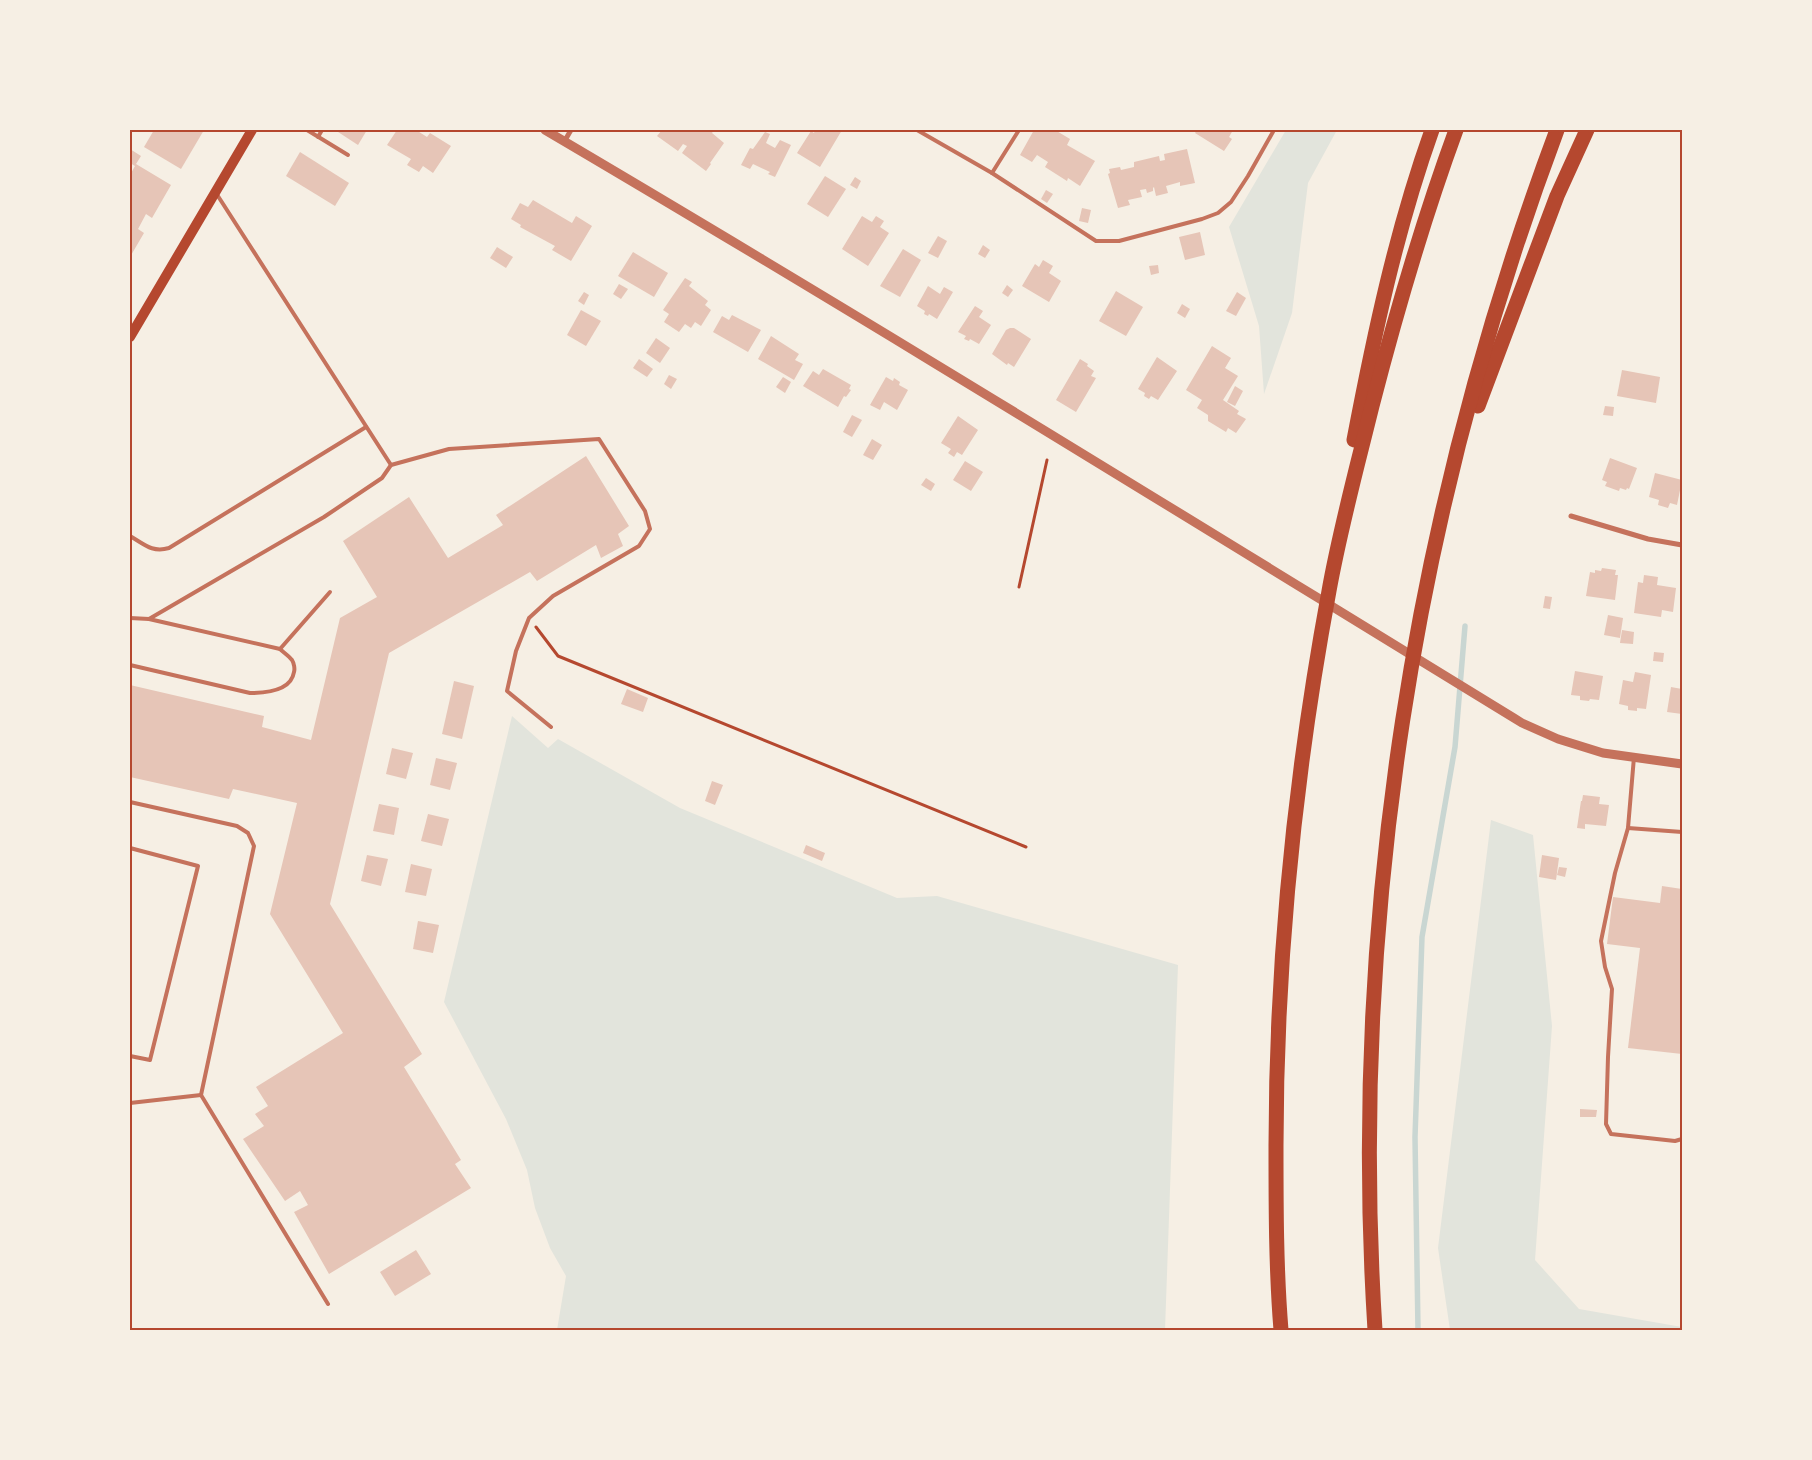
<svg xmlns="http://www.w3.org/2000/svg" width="1812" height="1460" font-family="Montserrat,sans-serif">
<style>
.green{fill:#e2e4dc}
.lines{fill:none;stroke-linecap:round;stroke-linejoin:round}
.stream{stroke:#c9d6d2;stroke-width:5.5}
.building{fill:#e6c5b7}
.path{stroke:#b5482f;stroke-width:3}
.service{stroke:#c5725c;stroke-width:4}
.minor{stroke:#c5725c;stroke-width:5}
.tertiary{stroke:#c5725c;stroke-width:9}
.secondary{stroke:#b5482f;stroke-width:10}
.motorway{stroke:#b5482f;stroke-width:15}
.neatline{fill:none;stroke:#b5482f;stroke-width:2}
</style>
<rect width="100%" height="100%" fill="#f6efe4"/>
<g class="green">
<polygon points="1286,130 1337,130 1308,183 1292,313 1264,394 1259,326 1229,227"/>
<polygon points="512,716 548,748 558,739 680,808 897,898 937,896 1178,965 1165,1330 557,1330 566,1276 550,1248 535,1208 527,1170 506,1119 444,1002"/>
<polygon points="1491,820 1533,835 1552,1026 1535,1260 1579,1309 1682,1327 1682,1330 1450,1330 1438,1248"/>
</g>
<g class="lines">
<polyline class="stream" points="1418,1330 1415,1137 1422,937 1455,747 1465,626"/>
</g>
<g class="building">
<polygon points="154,130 204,130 181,169 144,147"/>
<polygon points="335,130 367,130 358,145"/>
<polygon points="397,130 410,130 414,132 416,130 427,137 430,133 451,146 433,173 423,166 419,172 407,165 411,159 387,145"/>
<polygon points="662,130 714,130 712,133 724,143 710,163 711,164 706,171 682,153 687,146 683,144 678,151 657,136"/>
<polygon points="815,130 842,130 820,167 797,153 811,131 814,133"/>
<polygon points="1034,130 1055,130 1070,139 1067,145 1095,161 1080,186 1068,178 1067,181 1045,167 1048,162 1037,155 1032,162 1020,155"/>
<polygon points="1197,130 1233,130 1229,137 1232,139 1224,151 1195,133"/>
<polygon points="765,132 770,134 766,143 775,148 780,140 791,145 775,177 768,174 770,172 753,164 750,169 741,165 750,148 753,149"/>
<polygon points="130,149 141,156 136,164 171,185 152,218 146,214 138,229 144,233 130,257 130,175 135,166 130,163"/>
<polygon points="1187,149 1195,183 1180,186 1180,182 1166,186 1168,193 1156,196 1154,187 1153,188 1153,191 1147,193 1146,189 1140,190 1142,197 1128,200 1130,205 1118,208 1108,174 1110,173 1109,169 1120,167 1121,170 1134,167 1134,162 1159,156 1160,161 1165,160 1164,154"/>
<polygon points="300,152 349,183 335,206 286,176"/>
<polygon points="825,176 846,189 828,217 807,204"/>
<polygon points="855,177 861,181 857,189 850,185"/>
<polygon points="1046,190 1053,194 1047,203 1041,199"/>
<polygon points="533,200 572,223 576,216 592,226 571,261 552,250 555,246 520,227 521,225 511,219 520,203 528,207"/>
<polygon points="1082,208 1091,210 1088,223 1079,221"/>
<polygon points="862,216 872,222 876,216 884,221 880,227 889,233 868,266 842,249"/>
<polygon points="1200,232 1205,255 1185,260 1179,237"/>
<polygon points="938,236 947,241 938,258 928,253"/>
<polygon points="983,245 990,250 985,258 978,254"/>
<polygon points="497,247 513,257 506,268 490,258"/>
<polygon points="903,249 921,260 900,297 880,286"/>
<polygon points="633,252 668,273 654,297 618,276"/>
<polygon points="1043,260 1053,266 1049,273 1061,281 1049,302 1022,286 1035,264 1039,267"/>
<polygon points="1158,265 1159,273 1151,275 1149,266"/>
<polygon points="685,278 692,282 689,286 708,301 705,305 711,310 701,326 695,322 691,328 685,324 679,332 664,322 669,314 663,310"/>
<polygon points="619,284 628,289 621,299 613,294"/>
<polygon points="1007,285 1013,290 1008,297 1002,293"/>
<polygon points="928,286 940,294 944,287 953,292 937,319 929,314 928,316 924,314 925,311 917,306"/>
<polygon points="1116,291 1143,307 1126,336 1099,321"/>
<polygon points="584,292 589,295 584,305 578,301"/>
<polygon points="1237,292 1246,298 1236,316 1226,311"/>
<polygon points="1182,304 1190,309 1185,318 1177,313"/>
<polygon points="975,306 983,311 979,317 991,325 979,344 970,339 969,341 964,339 966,336 958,332"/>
<polygon points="581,310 601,321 586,346 567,335"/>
<polygon points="732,315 761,330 748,352 713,332 722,316 729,320"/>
<polygon points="1010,328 1014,328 1031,339 1014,367 1008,363 1007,365 992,354 1006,330"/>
<polygon points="771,336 799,354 795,360 803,364 794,380 758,359"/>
<polygon points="656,338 670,348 660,363 646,353"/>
<polygon points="1212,346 1231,358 1225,368 1238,376 1223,400 1239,411 1237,414 1246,419 1236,433 1228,428 1226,432 1208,421 1208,415 1197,408 1202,400 1186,390"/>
<polygon points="1157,357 1177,371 1158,400 1151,396 1149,399 1144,396 1145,393 1138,389"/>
<polygon points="639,359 653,369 647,377 633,368"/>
<polygon points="1080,359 1088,364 1087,366 1094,371 1091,376 1096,378 1076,412 1056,400"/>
<polygon points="823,369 851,385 849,389 851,390 846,397 844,396 838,407 803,386 813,371 819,375"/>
<polygon points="1622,370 1660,377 1656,403 1617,396"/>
<polygon points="669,375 677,379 671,389 664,384"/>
<polygon points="783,377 791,382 785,393 776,387"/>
<polygon points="886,377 893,381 894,378 900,382 899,385 908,390 897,410 884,402 880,410 870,405"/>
<polygon points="1235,386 1243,391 1235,406 1227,402"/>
<polygon points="1605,406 1614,407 1613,416 1603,415"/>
<polygon points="852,415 862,420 852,437 843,432"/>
<polygon points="958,416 978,430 962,455 957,452 954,457 948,453 951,449 941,443"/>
<polygon points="872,439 882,445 873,460 863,455"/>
<polygon points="586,456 629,526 618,534 623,546 601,558 596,545 537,581 530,572 389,653 330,904 422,1054 404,1067 461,1160 455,1164 471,1188 329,1274 294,1212 308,1205 300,1191 285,1201 243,1139 264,1126 255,1114 268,1106 256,1087 343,1033 270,914 297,803 233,789 229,799 130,777 130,685 264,716 262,727 311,740 340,618 377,597 343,541 409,497 448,558 503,525 496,515"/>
<polygon points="1610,458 1637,468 1629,489 1627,488 1626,490 1620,488 1619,491 1605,486 1607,482 1602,480"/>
<polygon points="965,461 983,472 971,491 953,480"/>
<polygon points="1655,473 1682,480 1677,505 1670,503 1668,508 1658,505 1659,500 1649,497"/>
<polygon points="926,478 935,484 931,491 921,485"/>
<polygon points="1602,568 1616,570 1615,575 1618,575 1615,600 1586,596 1590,572 1595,573 1595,570 1601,571"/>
<polygon points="1644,575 1658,577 1657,585 1676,588 1673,612 1662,610 1661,617 1634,613 1638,582 1643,583"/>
<polygon points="1545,596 1552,597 1550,609 1543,608"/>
<polygon points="1608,615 1623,618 1620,638 1604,635"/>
<polygon points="1622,630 1634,632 1633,644 1620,643"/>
<polygon points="1654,652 1664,653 1663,662 1653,661"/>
<polygon points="1575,671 1603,676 1599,700 1590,699 1589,701 1580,700 1580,696 1571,695"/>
<polygon points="1635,672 1651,675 1646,709 1637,708 1637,711 1628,710 1628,706 1619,704 1623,680 1633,682"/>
<polygon points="454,681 474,686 462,739 442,734"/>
<polygon points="1671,687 1682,689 1682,714 1667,712"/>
<polygon points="627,689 648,698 643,712 621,704"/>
<polygon points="392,748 413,753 406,779 386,774"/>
<polygon points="436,758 457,763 450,790 430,785"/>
<polygon points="712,781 723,785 715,805 705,801"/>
<polygon points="1583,795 1600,797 1599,804 1609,805 1606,826 1585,824 1585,829 1577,828 1581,801 1582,801"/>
<polygon points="379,804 399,808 394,835 373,831"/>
<polygon points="428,814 449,819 442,846 421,841"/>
<polygon points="806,845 825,853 822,861 803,853"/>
<polygon points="367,855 388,859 381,886 361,881"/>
<polygon points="1542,855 1559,858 1556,880 1539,877"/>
<polygon points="411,864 432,869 426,896 405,892"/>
<polygon points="1559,867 1567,868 1565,877 1557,875"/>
<polygon points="1662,886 1682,889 1682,1054 1628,1048 1640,948 1607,944 1613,897 1660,903"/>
<polygon points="418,921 439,925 433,953 413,949"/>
<polygon points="1580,1109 1597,1110 1596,1117 1580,1117"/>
<polygon points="416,1250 431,1274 395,1296 380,1272"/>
</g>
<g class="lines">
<g class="path">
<polyline points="1019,587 1047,460"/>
<polyline points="536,627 558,656 1026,847"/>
</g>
<g class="service">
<polyline points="307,130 348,155"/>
<polyline points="917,130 992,173 1096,241 1119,241 1202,219 1218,213 1231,202 1248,176 1274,130"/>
<polyline points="318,137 322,130"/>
<polyline points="992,173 1019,130"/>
<polyline points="216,193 391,465"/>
<path d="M130,536C144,544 152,553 169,548L366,427"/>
<path d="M130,618L149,619L280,649C283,652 289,656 292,660C294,663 295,669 294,672C291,691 265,693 250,693L130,665"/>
<polyline points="149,619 324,517 382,478 391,465 449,449 599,439 645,511 650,529 639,546 553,596 529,618 516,651 507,691 551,727"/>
<polyline points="280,649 330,592"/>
<polyline points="1634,757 1628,828 1615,873 1601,941 1605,967 1612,989 1608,1057 1606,1124 1611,1134 1675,1141 1682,1139"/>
<polyline points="130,802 237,826 248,833 254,846 201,1095 328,1304"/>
<polyline points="1628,828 1682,832"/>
<polyline points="130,848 198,866 150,1060 130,1056"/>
<polyline points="130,1103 201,1095"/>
</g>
<g class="minor">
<polyline points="564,142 571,130"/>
<polyline points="1571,516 1648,539 1682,545"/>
</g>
<path class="tertiary" d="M545,130C873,323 1197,524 1522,723L1558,739L1603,753L1682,764"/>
<polyline class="secondary" points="130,337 252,130"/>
<g class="motorway">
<polyline points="1478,406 1557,196 1587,130"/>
<path d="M1354,440C1374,335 1396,231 1432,130"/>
<path d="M1281,1330C1276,1269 1276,1207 1276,1146C1276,960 1295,774 1329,591C1340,529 1357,467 1372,406C1396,313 1423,220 1456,130"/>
<path d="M1375,1330C1349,923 1414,512 1557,130"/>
</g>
</g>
<rect width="1812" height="1460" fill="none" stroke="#f6efe4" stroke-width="262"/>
<rect x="131" y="131" width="1550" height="1198" class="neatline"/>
</svg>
